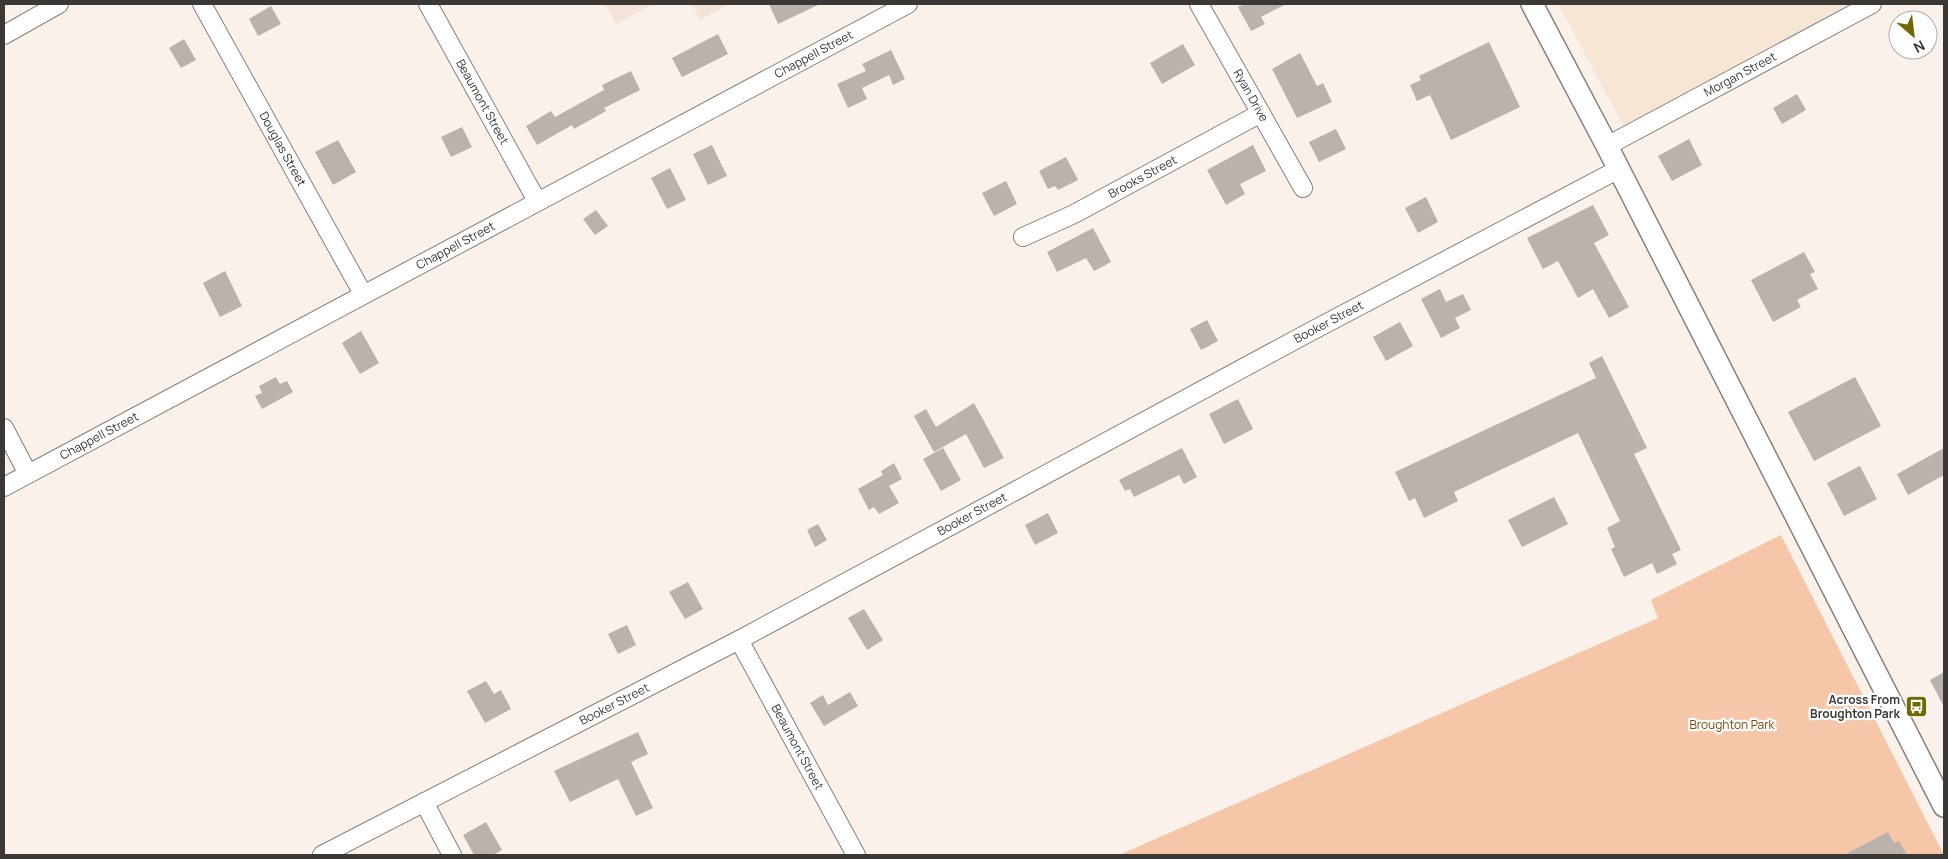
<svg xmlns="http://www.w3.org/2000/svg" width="1948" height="859" font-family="Manrope,sans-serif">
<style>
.industrial{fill:#f7e6d4}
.built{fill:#f4e3d9}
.green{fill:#f5c7a8}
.building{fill:#bbb1ad}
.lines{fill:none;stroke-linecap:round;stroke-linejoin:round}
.minor-casing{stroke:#877f79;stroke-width:20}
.tertiary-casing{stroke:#877f79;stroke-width:24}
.minor{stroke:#fff;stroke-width:18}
.tertiary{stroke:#fff;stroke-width:21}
.labels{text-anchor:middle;stroke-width:4.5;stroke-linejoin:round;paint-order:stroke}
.street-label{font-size:12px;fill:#3c3836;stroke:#fff}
.poi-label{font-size:12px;font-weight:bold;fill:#3c3836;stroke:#fff;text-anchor:end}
.park-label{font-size:12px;fill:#81440b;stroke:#fff}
</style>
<rect width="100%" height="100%" fill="#faf1eb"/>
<polygon class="industrial" points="1558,4 1850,4 1624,127"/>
<g class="built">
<polygon points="605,4 653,4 616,24"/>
<polygon points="692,4 729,4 700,20"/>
</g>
<polygon class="green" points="1781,535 1944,855 1119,855 1658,618 1651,600"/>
<g class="building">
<polygon points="769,4 820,4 778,24"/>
<polygon points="1245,4 1286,4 1261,17 1265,24 1251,31 1238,7"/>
<polygon points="271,6 281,24 258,36 249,19"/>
<polygon points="718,34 728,54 682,77 672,58"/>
<polygon points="184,39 196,60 181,68 169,48"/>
<polygon points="1489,42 1520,107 1451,140 1430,95 1417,101 1410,85 1421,80 1419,76"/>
<polygon points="1183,44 1195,65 1162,84 1150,63"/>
<polygon points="891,50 905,79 893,85 889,75 862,88 867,99 848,108 837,84 866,71 862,64"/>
<polygon points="1300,53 1317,86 1323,83 1332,102 1297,118 1272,69"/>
<polygon points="631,71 640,90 604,108 606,111 574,129 572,125 537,145 526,126 551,111 555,117 604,90 602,85"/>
<polygon points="1797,94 1806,110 1782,124 1773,108"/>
<polygon points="462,127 472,147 451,157 441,137"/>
<polygon points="1336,129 1346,149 1319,162 1309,142"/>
<polygon points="1689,139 1702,165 1672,181 1658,156"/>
<polygon points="338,140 356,172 333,185 315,152"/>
<polygon points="712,145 727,176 708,185 693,154"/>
<polygon points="1253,145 1266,171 1240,184 1245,194 1226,205 1207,170"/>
<polygon points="1066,157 1078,180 1058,190 1055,186 1048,189 1039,171"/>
<polygon points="670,168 686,200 667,209 651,178"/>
<polygon points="1006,181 1017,204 994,216 982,193"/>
<polygon points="1426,197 1438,222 1418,233 1405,208"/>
<polygon points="1593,205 1609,235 1594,243 1629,307 1609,318 1593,289 1578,298 1558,261 1543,269 1527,238"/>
<polygon points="596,210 608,226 595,235 583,219"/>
<polygon points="1093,228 1111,262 1094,271 1086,258 1057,272 1047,252"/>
<polygon points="1804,252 1815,272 1810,274 1818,289 1797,300 1801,307 1773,322 1751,280"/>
<polygon points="225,271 242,306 220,317 203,283"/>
<polygon points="1440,289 1446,302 1463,294 1471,310 1455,318 1460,328 1441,338 1421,299"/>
<polygon points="1207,320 1218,341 1201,350 1190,329"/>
<polygon points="1400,322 1413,346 1386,361 1373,337"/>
<polygon points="361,331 379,363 360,374 342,343"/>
<polygon points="1602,356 1647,448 1634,454 1681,550 1672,554 1677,564 1657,574 1652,563 1624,577 1611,549 1615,547 1607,528 1620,521 1578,433 1454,492 1458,501 1424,518 1415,498 1409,501 1395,472 1596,378 1589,363"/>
<polygon points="276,377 280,384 287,381 293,392 262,409 255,396 262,393 259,386"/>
<polygon points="1855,377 1881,426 1814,461 1788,412"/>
<polygon points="1238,399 1253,429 1224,444 1209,414"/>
<polygon points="974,403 1004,458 984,468 966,434 934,452 914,416 926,409 936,427"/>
<polygon points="943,448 961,480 941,491 923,459"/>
<polygon points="1182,448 1197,477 1184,484 1179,475 1134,497 1130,489 1125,491 1119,480"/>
<polygon points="1944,448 1944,475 1908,495 1897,474"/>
<polygon points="894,463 902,479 889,486 899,503 879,514 874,507 869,510 858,489 883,475 881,471"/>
<polygon points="1860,466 1877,499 1844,516 1827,483"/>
<polygon points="1554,497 1568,524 1522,547 1508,520"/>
<polygon points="1048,513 1058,533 1035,545 1025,525"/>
<polygon points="818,524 827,540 815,547 807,530"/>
<polygon points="688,582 703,609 685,619 669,592"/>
<polygon points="864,609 883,640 867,650 848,618"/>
<polygon points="627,625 636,645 618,654 608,634"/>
<polygon points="1944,672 1944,707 1930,680"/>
<polygon points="486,681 494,694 501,690 511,709 485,723 467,691"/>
<polygon points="850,692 858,706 824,726 810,703 823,695 828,705"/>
<polygon points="638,732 648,754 631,762 653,808 636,816 618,779 570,802 554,771"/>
<polygon points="486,822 502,850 493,855 474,855 463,835"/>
<polygon points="1888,832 1894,843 1899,841 1907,855 1844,855"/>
</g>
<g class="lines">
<defs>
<g id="minor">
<path id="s1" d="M202,4L363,294"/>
<path id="s2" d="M428,4L537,201"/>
<path id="s3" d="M1199,4L1303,188"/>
<polyline points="4,35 59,4"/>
<path id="s4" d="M1607,146L1872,4"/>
<path id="s5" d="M1023,237L1074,214L1261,113"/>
<polyline points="4,428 28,474"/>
<path id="s6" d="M4,487L908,4"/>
<path id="s7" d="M739,640L856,855"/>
<polyline points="424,802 452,855"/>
<path id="s8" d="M322,855L739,640L1308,333L1619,169"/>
</g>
<polyline id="tertiary" points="1532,4 1607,146 1944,806"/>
</defs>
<use href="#minor" class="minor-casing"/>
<use href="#tertiary" class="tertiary-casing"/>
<use href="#minor" class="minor"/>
<use href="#tertiary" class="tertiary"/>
</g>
<defs>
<symbol id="bus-square" viewBox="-11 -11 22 22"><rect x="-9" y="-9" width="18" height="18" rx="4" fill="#716800" stroke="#fff"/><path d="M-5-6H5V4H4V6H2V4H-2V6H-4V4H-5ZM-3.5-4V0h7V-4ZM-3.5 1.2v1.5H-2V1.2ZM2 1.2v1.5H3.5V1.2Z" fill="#fff"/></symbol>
</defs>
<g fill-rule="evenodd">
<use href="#bus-square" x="1904" y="694" width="25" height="25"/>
</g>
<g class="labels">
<g class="street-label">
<text dy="4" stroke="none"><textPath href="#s6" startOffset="918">Chappell Street</textPath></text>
<text dy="4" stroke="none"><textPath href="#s4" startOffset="151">Morgan Street</textPath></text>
<text dy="4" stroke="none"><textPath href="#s3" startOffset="105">Ryan Drive</textPath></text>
<text dy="4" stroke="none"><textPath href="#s2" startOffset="112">Beaumont Street</textPath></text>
<text dy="4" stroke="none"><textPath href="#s1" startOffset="166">Douglas Street</textPath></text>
<text dy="4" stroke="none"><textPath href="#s5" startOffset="134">Brooks Street</textPath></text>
<text dy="4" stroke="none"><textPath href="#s6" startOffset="512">Chappell Street</textPath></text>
<text dy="4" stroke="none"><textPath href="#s8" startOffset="1139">Booker Street</textPath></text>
<text dy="4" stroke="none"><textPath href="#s6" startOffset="108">Chappell Street</textPath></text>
<text dy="4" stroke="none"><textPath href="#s8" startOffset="734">Booker Street</textPath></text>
<text dy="4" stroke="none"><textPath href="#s8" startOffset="329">Booker Street</textPath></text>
<text dy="4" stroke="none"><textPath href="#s7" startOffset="122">Beaumont Street</textPath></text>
</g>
<g class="poi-label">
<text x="1900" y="704">Across From<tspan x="1900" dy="14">Broughton Park</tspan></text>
</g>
<g class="park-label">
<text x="1732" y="729">Broughton Park</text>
</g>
</g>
<rect width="1948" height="859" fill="none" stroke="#3c3836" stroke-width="10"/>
<g transform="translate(1913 35) rotate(152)"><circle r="24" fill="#ffffff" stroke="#b1afaf"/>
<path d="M0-4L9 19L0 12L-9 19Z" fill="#716800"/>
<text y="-8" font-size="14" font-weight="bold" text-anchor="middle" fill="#3c3836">N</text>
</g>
</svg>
